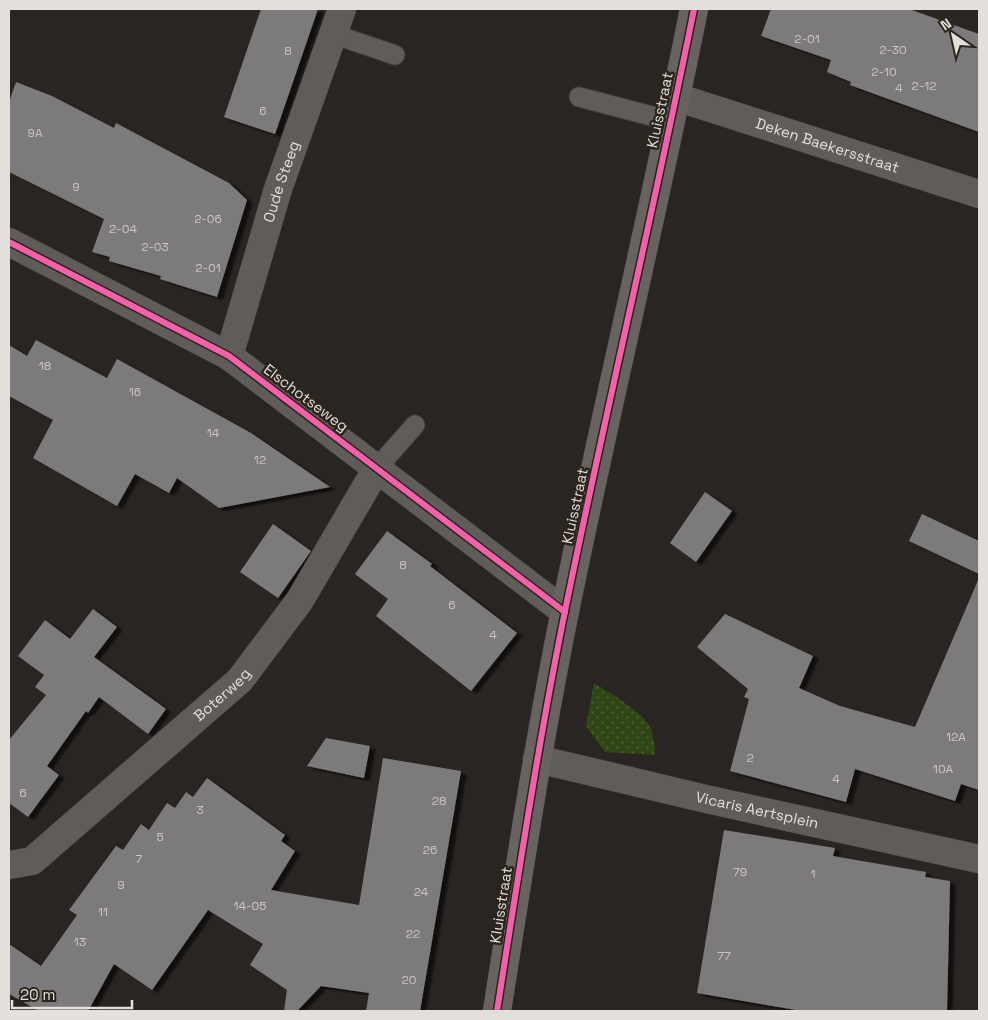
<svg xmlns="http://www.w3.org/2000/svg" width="988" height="1020" font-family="'Space Grotesk',sans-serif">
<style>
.grass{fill:url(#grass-dots)}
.building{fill:#7d7a7b;filter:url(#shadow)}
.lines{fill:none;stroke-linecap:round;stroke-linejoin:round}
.lane-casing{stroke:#43403d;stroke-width:21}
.street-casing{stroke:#43403d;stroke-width:29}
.secondary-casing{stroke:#43403d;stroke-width:29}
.lane{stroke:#5f5c59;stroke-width:19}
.street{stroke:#5f5c59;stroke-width:28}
.secondary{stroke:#686260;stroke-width:28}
.cycleway-casing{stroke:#2c251e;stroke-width:9}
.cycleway{stroke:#f560ab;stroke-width:6}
.labels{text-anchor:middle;stroke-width:5;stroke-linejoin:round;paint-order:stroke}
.number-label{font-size:12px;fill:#cac6c3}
.street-label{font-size:15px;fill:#e4dfdb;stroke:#2c251e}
</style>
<defs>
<pattern id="grass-dots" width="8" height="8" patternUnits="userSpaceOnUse" patternTransform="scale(1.25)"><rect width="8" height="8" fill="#314615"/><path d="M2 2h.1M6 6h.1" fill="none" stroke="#4f6036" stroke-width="1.8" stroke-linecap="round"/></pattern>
<filter id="shadow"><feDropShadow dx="5.5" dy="3" stdDeviation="1" flood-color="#0009"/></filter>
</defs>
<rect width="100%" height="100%" fill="#282522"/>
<path class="grass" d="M594,683C608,691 645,714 651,729C654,737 655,746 655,755L605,752L586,726Z"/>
<g class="building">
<polygon points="261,9 318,9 275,134 224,117"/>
<polygon points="771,9 909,9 979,34 979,132 850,85 851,82 827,72 831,60 761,36"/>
<polygon points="16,82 52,96 114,128 116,123 229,183 247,200 217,297 160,279 161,276 109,261 110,257 92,252 104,219 9,172 9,102"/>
<polygon points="36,340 107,378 117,359 251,433 330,487 219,508 177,478 169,493 135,474 117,506 33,458 53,420 9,396 9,345 27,356"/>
<polygon points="705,492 732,511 696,562 670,543"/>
<polygon points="922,514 979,541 979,574 909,541"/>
<polygon points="273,524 311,551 278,598 240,572"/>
<polygon points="387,531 432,564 430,566 517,633 471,691 376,616 388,599 355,574"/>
<polygon points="979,578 979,790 961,784 955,801 855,769 846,802 730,771 749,699 744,697 748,689 697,647 725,614 813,656 799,688 840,706 915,727"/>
<polygon points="93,609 117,627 94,657 166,709 148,734 99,697 88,713 86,711 47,766 59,775 28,817 9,803 9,740 46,695 35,687 44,675 18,656 45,620 70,639"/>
<polygon points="326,738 370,746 364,778 307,766"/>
<polygon points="383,758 461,771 420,1011 366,1011 369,993 321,986 297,1011 284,1011 287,990 250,965 263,944 208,910 152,990 114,964 88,1011 39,1011 9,994 9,944 41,966 77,915 69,910 116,846 123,850 141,824 149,830 167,803 175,808 186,792 193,797 207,778 285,835 281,841 295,851 271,890 359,905"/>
<polygon points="724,830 835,848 833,856 926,872 925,877 950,881 947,1011 802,1011 697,993"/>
</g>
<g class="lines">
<defs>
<g id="lane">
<polyline points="333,34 395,55"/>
<polyline points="579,97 671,121"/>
<polyline points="377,468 415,425"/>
</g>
<g id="street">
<path id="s1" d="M676,97L979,194"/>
<polyline points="9,242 229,356 565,612"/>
<path id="s2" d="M229,356L278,189L342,9"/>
<path id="s3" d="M537,759L706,799L979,859"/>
<path id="s4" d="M9,865L32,861L240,680L300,600L377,468"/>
</g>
<path id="secondary" d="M497,1011C518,878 538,744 565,611C606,410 654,210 694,9"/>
</defs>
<use href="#lane" class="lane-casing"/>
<use href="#street" class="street-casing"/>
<use href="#secondary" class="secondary-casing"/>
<use href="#lane" class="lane"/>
<use href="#street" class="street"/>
<use href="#secondary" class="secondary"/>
<defs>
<g id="cycleway">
<polyline points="9,242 229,356 565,612"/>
<path d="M497,1011C518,878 538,744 565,611C606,410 654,210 694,9"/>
</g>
</defs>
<use href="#cycleway" class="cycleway-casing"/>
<use href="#cycleway" class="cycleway"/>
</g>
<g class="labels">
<g class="number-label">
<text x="807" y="43">2-01</text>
<text x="893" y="54">2-30</text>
<text x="288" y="55">8</text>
<text x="884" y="76">2-10</text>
<text x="924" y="90">2-12</text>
<text x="899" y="92">4</text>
<text x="263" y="115">6</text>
<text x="35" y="137">9A</text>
<text x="76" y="191">9</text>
<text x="208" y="223">2-06</text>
<text x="123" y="233">2-04</text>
<text x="155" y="251">2-03</text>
<text x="208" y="272">2-01</text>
<text x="45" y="370">18</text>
<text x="135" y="396">16</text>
<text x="213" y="437">14</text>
<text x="260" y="464">12</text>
<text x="403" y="569">8</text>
<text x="452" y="609">6</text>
<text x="493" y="639">4</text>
<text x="956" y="741">12A</text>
<text x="750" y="762">2</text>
<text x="943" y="773">10A</text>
<text x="836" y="783">4</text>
<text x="23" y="797">6</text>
<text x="439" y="805">28</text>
<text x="200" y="814">3</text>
<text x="160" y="841">5</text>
<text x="430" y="854">26</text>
<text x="139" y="863">7</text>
<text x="740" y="876">79</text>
<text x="813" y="878">1</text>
<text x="121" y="889">9</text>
<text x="421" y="896">24</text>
<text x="250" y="910">14-05</text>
<text x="103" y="916">11</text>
<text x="413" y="938">22</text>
<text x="80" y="946">13</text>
<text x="724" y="960">77</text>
<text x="409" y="984">20</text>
</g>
<g class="street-label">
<text transform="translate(660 110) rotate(-78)" y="5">Kluisstraat</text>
<text dy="5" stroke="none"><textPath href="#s1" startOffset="159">Deken Baekersstraat</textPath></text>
<text dy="5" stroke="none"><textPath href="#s2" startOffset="182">Oude Steeg</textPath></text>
<text transform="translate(306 398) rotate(37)" y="5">Elschotseweg</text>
<text transform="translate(575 506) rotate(-78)" y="5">Kluisstraat</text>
<text dy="5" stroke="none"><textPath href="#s4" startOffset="276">Boterweg</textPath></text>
<text dy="5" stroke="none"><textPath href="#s3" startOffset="226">Vicaris Aertsplein</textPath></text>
<text transform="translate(501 905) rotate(-81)" y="5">Kluisstraat</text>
</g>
</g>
<rect width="988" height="1020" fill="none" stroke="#e4dfdb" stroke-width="20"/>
<g transform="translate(953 35) rotate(326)" stroke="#2c251e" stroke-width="4" paint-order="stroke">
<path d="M0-4L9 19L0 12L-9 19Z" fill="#e4dfdb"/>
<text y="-8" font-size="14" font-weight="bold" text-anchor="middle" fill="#e4dfdb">N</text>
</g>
<path d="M12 1000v8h120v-8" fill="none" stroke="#e4dfdb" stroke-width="2.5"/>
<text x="20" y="1000" font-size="15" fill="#e4dfdb" stroke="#2c251e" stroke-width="4" paint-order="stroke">20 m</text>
</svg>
